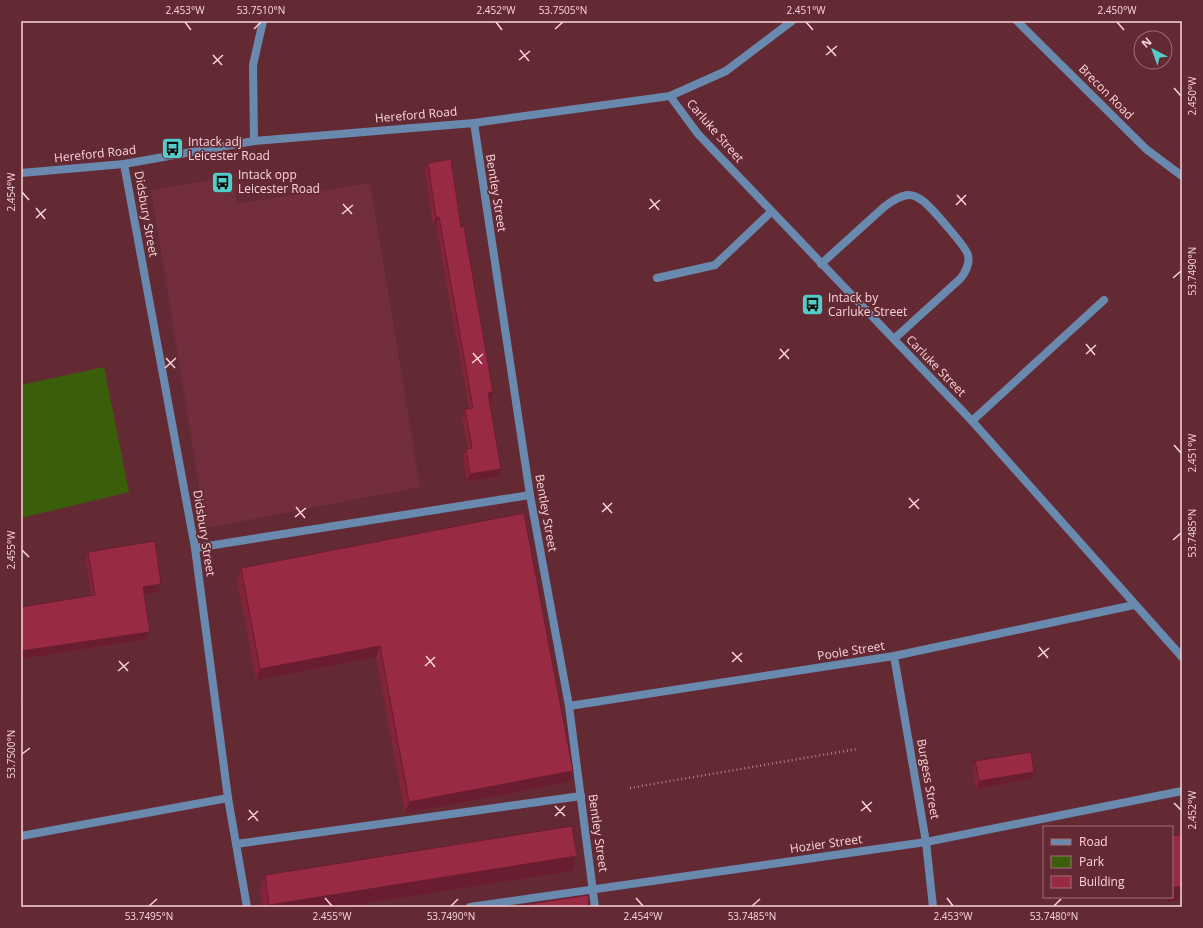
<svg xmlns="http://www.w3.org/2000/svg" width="1203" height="928" font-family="'Open Sans',sans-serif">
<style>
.built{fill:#722f3b}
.green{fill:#3b5e0b}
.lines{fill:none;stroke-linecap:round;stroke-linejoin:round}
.path{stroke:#b2838a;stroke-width:2.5;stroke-dasharray:1 3;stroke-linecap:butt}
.service{stroke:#698aae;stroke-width:8}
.minor{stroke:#698aae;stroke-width:8}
.wall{fill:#83243a}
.shaded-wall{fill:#6a1d30}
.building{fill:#982a44;stroke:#6a1d30}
.ticks{fill:none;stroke:#f9d4d8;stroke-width:1.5}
.labels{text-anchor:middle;stroke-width:3.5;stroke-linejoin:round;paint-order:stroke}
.street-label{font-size:12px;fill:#f9d4d8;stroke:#642a34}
.poi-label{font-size:12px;fill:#f9d4d8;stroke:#642a34;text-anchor:start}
.neatline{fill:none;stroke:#f9d4d8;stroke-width:1.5}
.ticks-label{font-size:10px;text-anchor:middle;fill:#f9d4d8}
</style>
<rect width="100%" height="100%" fill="#642a34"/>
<polygon class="built" points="233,177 237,204 370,183 420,487 206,528 151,190"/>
<polygon class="green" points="104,367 129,492 21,518 21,385"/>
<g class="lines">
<polyline class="path" points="630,788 857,749"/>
<g class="service">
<path d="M821,264L884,207C891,202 900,195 909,195C913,195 919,198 923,201C931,207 966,247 968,255C970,264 966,271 961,278L894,339"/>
<polyline points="972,421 1104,300"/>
<polyline points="21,836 228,798"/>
<polyline points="236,844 581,796"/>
</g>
<g class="minor">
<polyline points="1017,21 1146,149 1182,176"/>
<polyline points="670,96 698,134 972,421 1182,657"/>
<polyline points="474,123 530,495 569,706 595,907"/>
<polyline points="254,141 253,65 263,21"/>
<polyline points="124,164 195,548 228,798 247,907"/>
<polyline points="21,173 124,164 254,141 474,123 670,96 726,71 792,21"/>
<polyline points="657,278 715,265 771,212"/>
<polyline points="195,548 530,495"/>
<polyline points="894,656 926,842 933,907"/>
<polyline points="569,706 894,656 1134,605"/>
<polyline points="470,907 926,842 1182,791"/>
</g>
</g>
<g class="wall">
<polygon points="428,163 461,227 491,399 489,400 498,476 467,482 463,457 466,449 468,449 462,417 465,409 469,408 436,225 433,225 425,170"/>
<polygon points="524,513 573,771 569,782 405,813 376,657 256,680 237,579 241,568"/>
<polygon points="88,552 161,584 159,592 145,594 147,639 21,659 21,607 91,596 86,560"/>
<polygon points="975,761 1031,779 976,789 973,769"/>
<polygon points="1172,836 1182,899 1167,902 1166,897 1172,897"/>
<polygon points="577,856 572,871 341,907 262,907 260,889 265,875"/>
</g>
<g class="shaded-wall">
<polygon points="439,217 436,225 433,225 436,218"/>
<polygon points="493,392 491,399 485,400 488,393"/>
<polygon points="501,469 498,476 467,482 470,474"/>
<polygon points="161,584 159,592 141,595 143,587"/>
<polygon points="150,632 147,639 21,659 21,651"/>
<polygon points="380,646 376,657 256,680 260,669"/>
<polygon points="24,715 21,723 21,716"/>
<polygon points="573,771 569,782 405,813 409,802"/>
<polygon points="1034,772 1031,779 976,789 979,781"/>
<polygon points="577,856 572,871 341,907 269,907 269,905"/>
<polygon points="1182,886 1182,899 1167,902 1169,897 1172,897 1172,888"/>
</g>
<g class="building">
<polygon points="451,159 461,227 464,226 493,392 488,393 501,469 470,474 466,449 472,448 465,409 473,408 439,217 436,218 428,163"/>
<polygon points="524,513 573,771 409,802 380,646 260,669 241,568"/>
<polygon points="155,541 161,584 143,587 150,632 21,651 21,607 95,595 88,552"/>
<polygon points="21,695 24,715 21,716"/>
<polygon points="1031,752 1034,772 979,781 975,761"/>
<polygon points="572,826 577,856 269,905 265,875"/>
<polygon points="1182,834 1182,886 1172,888 1172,836"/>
<polygon points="588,895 589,907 509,907"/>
</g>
<path class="ticks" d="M185,22L191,30M496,22L502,30M806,22L813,30M1117,22L1124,30M254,29L261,22M555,29L563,22M827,46L836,56M520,50L529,61M213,55L222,65M826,55L837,46M519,60L530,51M213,64L223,55M1174,88L1181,96M22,192L29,200M957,195L966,205M650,199L659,210M343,204L352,214M956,205L966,195M36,208L45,219M649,209L660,200M342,214L353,205M36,218L46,209M1173,278L1181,271M1086,344L1095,355M780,349L789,359M473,353L482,364M1086,354L1096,345M166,358L175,368M779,359L789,349M472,363L483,354M165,368L176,358M1174,445L1181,453M909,498L919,509M603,503L612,513M296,507L305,518M909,508L919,499M602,512L612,503M295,517L306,508M1173,540L1181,533M22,550L29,557M1039,647L1048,658M732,652L742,662M426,656L435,667M1038,657L1049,648M119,661L128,671M732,662L742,653M425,666L435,657M118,671L129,662M22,754L30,748M862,801L871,812M1174,803L1181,810M555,806L565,816M249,810L258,821M861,811L872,802M555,816L565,806M248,820L258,811M325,898L332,906M636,898L643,906M947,898L953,906M149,906L157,899M451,906L458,899M752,906L760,899M1054,906L1061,899"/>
<defs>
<symbol id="bus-square" viewBox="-11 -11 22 22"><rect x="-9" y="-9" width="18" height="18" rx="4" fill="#54cdc8" stroke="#642a34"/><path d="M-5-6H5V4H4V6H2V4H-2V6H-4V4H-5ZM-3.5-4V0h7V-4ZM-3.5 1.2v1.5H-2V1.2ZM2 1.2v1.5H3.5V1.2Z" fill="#111"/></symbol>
</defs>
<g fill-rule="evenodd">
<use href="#bus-square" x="160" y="136" width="25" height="25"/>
<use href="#bus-square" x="210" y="170" width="25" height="25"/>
<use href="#bus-square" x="800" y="292" width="25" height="25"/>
</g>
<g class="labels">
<g class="street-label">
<text transform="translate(1106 92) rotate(45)" y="4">Brecon Road</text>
<text transform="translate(416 115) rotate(-5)" y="4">Hereford Road</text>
<text transform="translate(715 131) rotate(49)" y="4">Carluke Street</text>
<text transform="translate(95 154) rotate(-6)" y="4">Hereford Road</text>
<text transform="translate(496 193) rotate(81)" y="4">Bentley Street</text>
<text transform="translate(146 214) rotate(80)" y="4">Didsbury Street</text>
<text transform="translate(936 366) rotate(46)" y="4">Carluke Street</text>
<text transform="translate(546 513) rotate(80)" y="4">Bentley Street</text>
<text transform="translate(204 533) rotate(81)" y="4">Didsbury Street</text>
<text transform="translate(851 651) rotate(-9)" y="4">Poole Street</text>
<text transform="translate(928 779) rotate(80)" y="4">Burgess Street</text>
<text transform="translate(598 833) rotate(82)" y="4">Bentley Street</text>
<text transform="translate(826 844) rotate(-8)" y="4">Hozier Street</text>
</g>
<g class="poi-label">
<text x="188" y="146">Intack adj<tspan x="188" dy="14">Leicester Road</tspan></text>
<text x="238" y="179">Intack opp<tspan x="238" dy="14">Leicester Road</tspan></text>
<text x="828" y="302">Intack by<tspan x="828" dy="14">Carluke Street</tspan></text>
</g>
</g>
<rect width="1203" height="928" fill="none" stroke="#642a34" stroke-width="44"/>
<rect x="1043" y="826" width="130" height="72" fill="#642a34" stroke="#a06e76"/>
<rect x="1051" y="839" width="20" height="6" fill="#698aae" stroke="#a06e76"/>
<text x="1079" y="846" font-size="12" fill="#f9d4d8">Road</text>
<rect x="1051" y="856" width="20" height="12" fill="#3b5e0b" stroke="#a06e76"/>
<text x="1079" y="866" font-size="12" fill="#f9d4d8">Park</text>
<rect x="1051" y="876" width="20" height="12" fill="#982a44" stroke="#a06e76"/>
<text x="1079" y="886" font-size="12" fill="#f9d4d8">Building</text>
<g transform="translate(1153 50) rotate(319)"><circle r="19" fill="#642a34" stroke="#a06e76"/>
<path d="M0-3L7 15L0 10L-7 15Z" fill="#54cdc8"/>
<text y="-6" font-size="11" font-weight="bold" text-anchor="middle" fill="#f9d4d8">N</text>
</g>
<rect x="22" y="22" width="1159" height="884" class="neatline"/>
<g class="ticks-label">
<text x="185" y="14">2.453°W</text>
<text x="261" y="14">53.7510°N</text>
<text x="496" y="14">2.452°W</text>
<text x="563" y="14">53.7505°N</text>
<text x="806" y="14">2.451°W</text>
<text x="1117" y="14">2.450°W</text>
<text transform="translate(1192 96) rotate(-90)" y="4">2.450°W</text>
<text transform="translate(11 192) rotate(-90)" y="4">2.454°W</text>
<text transform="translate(1192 271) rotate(-90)" y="4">53.7490°N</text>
<text transform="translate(1192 453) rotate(-90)" y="4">2.451°W</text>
<text transform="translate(1192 533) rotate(-90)" y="4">53.7485°N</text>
<text transform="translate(11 550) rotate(-90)" y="4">2.455°W</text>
<text transform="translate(11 754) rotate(-90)" y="4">53.7500°N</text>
<text transform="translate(1192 810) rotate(-90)" y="4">2.452°W</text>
<text x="149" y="920">53.7495°N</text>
<text x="332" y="920">2.455°W</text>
<text x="451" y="920">53.7490°N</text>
<text x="643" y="920">2.454°W</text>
<text x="752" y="920">53.7485°N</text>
<text x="953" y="920">2.453°W</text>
<text x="1054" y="920">53.7480°N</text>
</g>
</svg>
